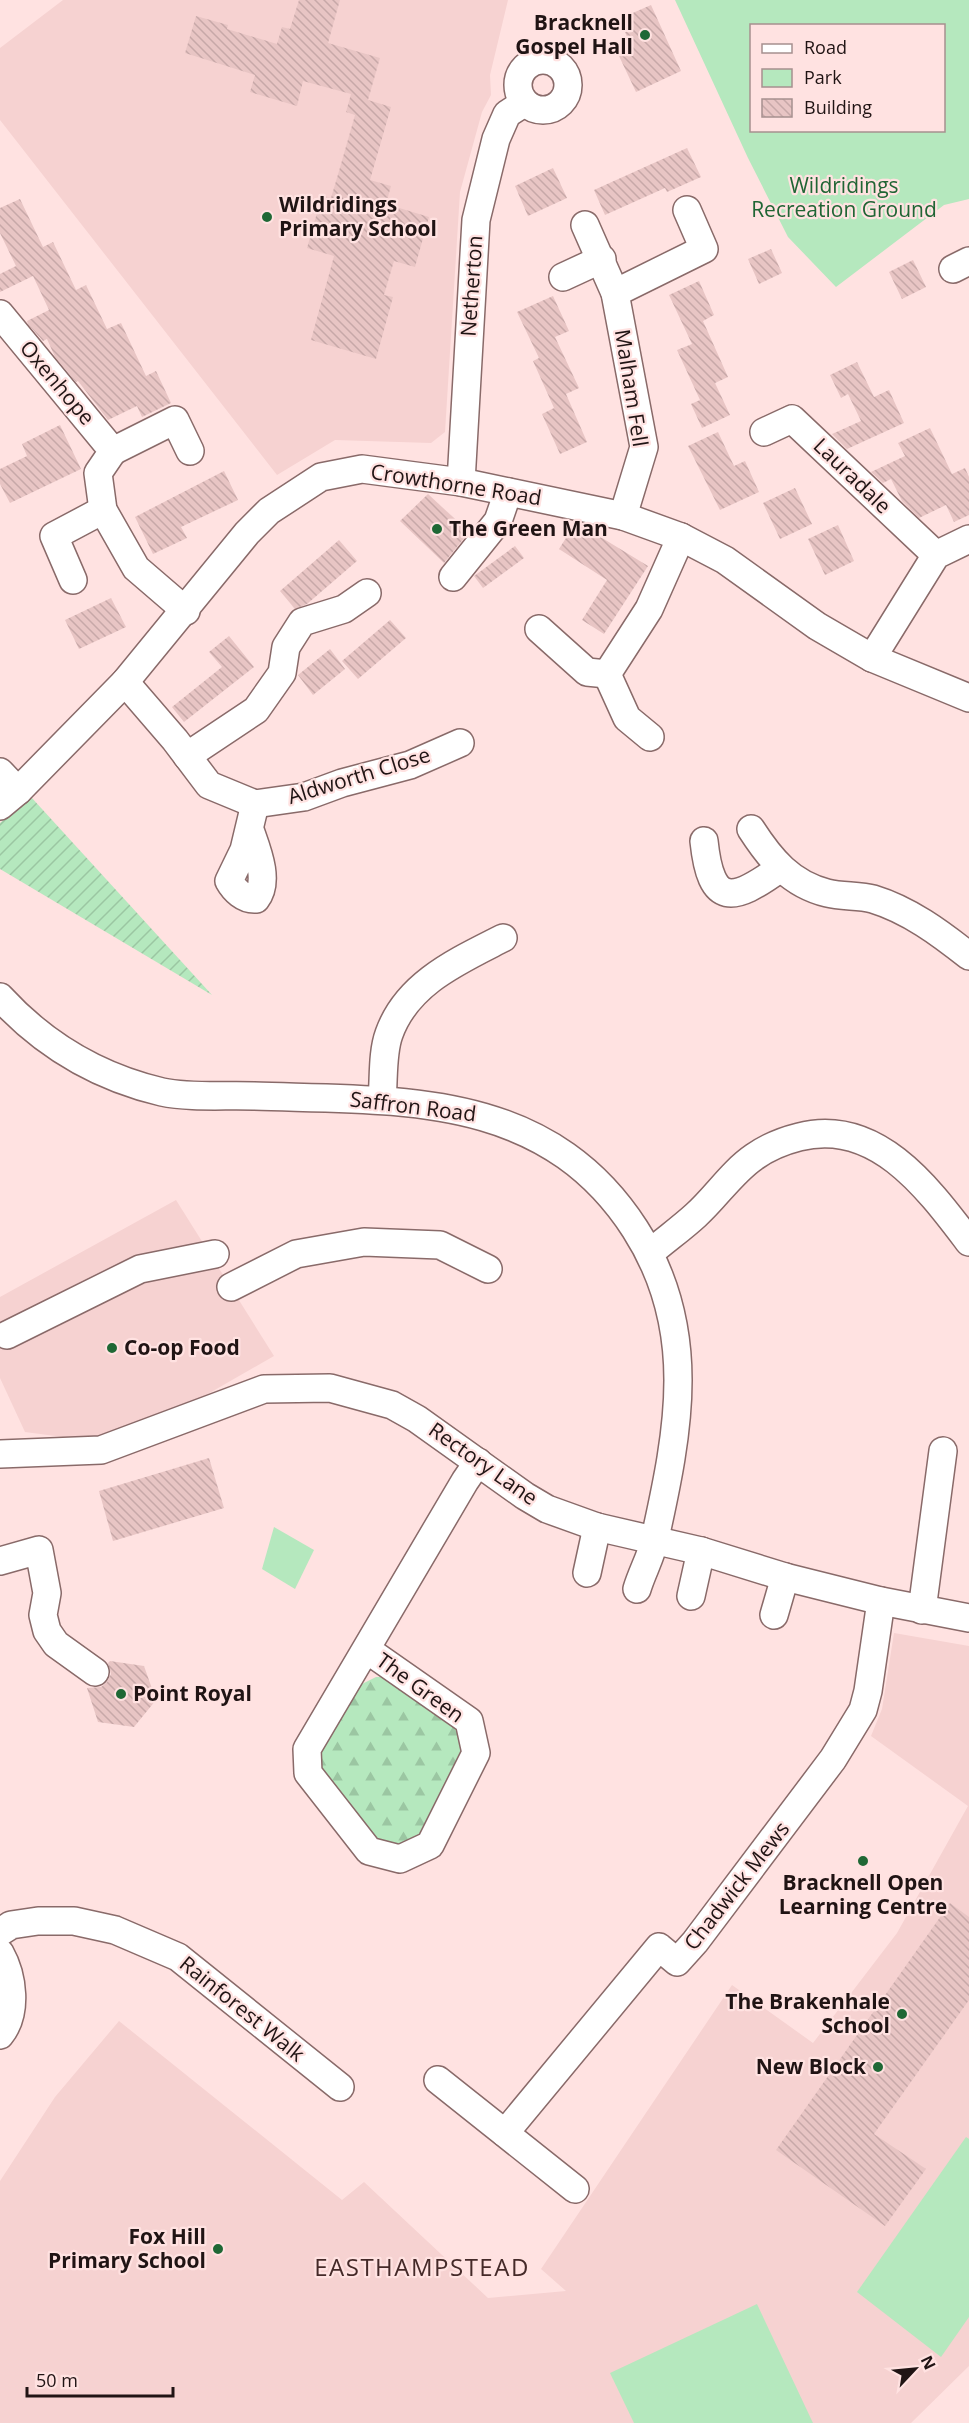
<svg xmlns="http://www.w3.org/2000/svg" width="969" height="2423" font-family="'Open Sans',sans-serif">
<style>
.built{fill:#f6d2d1}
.forest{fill:url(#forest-firs)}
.park{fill:#b5e8be;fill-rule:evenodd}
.garden{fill:url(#garden-furrows)}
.building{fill:url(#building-back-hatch)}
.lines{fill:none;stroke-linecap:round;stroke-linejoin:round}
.minor-casing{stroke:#896a69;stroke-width:30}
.minor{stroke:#fff;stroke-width:27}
.poi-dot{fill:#1f6835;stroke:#ffe2e1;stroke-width:2}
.labels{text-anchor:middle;stroke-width:4.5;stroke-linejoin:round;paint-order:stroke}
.poi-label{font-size:21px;font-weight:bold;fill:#201414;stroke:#ffe2e1;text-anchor:end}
.park-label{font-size:21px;fill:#206534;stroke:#ffe2e1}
.street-label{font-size:21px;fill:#201414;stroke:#ffe2e1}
.quarter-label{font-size:24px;letter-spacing:1.5px;fill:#452a29;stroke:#ffe2e1}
</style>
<defs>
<pattern id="forest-firs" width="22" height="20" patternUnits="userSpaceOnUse" patternTransform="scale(1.5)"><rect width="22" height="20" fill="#b5e8be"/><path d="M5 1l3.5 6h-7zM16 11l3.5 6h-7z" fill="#9bc6a2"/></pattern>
<pattern id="garden-furrows" width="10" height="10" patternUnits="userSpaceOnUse" patternTransform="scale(1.5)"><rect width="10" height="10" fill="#b5e8be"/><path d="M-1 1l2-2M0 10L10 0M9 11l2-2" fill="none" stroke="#9bc6a2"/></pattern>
<pattern id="building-back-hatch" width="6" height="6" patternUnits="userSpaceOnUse" patternTransform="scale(1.5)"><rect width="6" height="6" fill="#e8c5c4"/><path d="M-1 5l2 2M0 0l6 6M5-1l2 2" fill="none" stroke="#c7a8a8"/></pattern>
</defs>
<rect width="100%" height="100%" fill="#ffe2e1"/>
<g class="built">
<polygon points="63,0 508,0 490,75 491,95 482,112 460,192 445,432 431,443 335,440 277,475 0,120 0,48"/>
<polygon points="176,1200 274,1356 199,1399 101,1442 25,1432 0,1378 0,1297"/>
<polygon points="894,1633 969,1646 969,2366 911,2423 0,2423 0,2181 55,2097 119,2021 342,2200 364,2182 488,2298 566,2291 541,2269 732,1985 813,2043 897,1933 968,1806 871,1736 882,1709"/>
</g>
<polygon class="forest" points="376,1677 386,1677 470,1734 425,1844 379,1847 323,1776 317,1754 356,1687"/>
<g class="park">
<path d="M675,0H969V199L944,205L836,287L788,237L748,158ZM752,26H944V130H752Z"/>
<polygon points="274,1527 314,1550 295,1589 262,1569"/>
<polygon points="966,2137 969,2139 969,2317 941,2357 857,2292"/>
<polygon points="757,2304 813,2423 634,2423 610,2373"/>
</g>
<polygon class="garden" points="31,797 212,995 0,869 0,823"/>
<g class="building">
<polygon points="299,0 340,0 328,43 380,58 368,100 391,107 370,180 391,186 386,204 429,217 415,267 394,261 384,295 393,297 376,359 311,340 334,256 307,248 322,195 331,198 339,171 355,115 346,112 351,94 303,81 297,106 250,92 255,75 185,53 196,16 228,25 227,29 277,44 282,27 290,29"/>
<polygon points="651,5 681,71 636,92 619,56 633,50 619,19"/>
<polygon points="687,148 701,177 667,192 665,188 605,215 594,190"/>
<polygon points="553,168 567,198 528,216 515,186"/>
<polygon points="20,199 43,247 53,242 76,290 86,285 107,329 121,323 146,376 156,371 171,403 142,417 137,406 108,420 78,381 76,382 55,357 47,339 43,341 28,324 27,321 49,310 33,276 0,292 0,274 16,266 0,233 0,208"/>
<polygon points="771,249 782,273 759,284 748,259"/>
<polygon points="913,260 926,287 902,299 889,272"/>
<polygon points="699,281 714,315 703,321 728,377 715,383 730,415 702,428 691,404 700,400 677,350 692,344 669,295"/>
<polygon points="553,296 569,331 555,337 579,388 566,394 587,442 560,454 542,414 554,408 533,361 539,358 517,312"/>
<polygon points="857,362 874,397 889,390 904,423 847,449 832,434 861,421 848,394 841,398 830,375"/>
<polygon points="60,425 81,469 10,503 0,484 0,469 27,456 22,444"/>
<polygon points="930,428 952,474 965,468 969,477 969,515 954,522 946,505 919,518 902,501 891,479 883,483 871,472 905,456 898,443"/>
<polygon points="718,432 734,466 745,461 759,492 720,510 688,446"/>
<polygon points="224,471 238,500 181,527 187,538 153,554 135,517"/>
<polygon points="795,488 812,524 780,539 763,503"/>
<polygon points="428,494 469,532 444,563 400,521"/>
<polygon points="576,522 648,566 604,634 582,620 607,580 559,549"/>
<polygon points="838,525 854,561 825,575 808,539"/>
<polygon points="339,540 357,561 307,604 295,609 280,591"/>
<polygon points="515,546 524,558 483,588 474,576"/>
<polygon points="111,598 126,627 79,649 65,620"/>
<polygon points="390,620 406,638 358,679 342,661"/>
<polygon points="229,636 254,667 184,722 172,707 222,667 209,652"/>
<polygon points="330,649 345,669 313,695 298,675"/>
<polygon points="209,1458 224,1508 113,1541 99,1491"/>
<polygon points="110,1661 144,1666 156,1700 134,1727 98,1722 87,1688 101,1687 107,1682 111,1674 108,1663"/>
<polygon points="950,1903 969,1917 969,2000 874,2134 926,2169 885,2226 776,2150"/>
</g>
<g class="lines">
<defs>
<g id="minor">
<circle cx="543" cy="85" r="25"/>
<polyline points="585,225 615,293 644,447 623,516"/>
<polyline points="953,269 969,261"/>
<polyline points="563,277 602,259"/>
<polyline points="615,293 704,249 687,210"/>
<polyline points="0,314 113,451 98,473 103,510 136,568 186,611"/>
<polyline points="764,432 792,419 936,555"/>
<polyline points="113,451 175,420 190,451"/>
<polyline points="461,482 476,220 496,139 507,114 524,103"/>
<polyline points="453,577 498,521 508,492"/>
<polyline points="73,580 54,536 103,510"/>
<polyline points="539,629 587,672 607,674"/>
<polyline points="872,658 936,555 969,539"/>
<polyline points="607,674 649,609 681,537"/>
<polyline points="607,674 627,718 650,737"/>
<polyline points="125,682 175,740 209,785 255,804 304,797 342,783 410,765 460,743"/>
<polyline points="187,756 256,710 282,673 286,647 302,622 344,609 367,593"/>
<polyline points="0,772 18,791"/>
<polyline points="0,806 18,791 125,682 247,533 269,511 321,477 362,469 461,482 623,516 681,537 725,560 817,626 872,658 969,698"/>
<path d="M751,829C771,860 791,884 827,893C842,897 859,895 873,899C909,910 940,933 969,956"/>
<path d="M250,830C257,850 270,881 256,899C244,900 234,890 229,881L244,850L255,804"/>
<path d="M704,841C711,908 733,902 779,869"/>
<path d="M0,997C44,1045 98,1077 162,1092C190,1098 224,1095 254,1096C398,1101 545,1090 635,1229C699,1328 679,1430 655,1538C652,1555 642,1572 637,1589"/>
<path d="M382,1099C384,1079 382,1053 389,1034C407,983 458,961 503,938"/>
<path d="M650,1253C665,1240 682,1228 696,1215C716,1197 732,1172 754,1157C768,1147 783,1141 799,1137C876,1117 928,1188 969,1242"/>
<polyline points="231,1287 296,1254 364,1242 440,1245 488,1269"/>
<polyline points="7,1335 140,1269 215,1254"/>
<polyline points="0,1454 101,1450 264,1389 330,1388 392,1405 417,1419 525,1496 547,1509 597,1527 701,1551 785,1577 881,1601 969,1618"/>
<polyline points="0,1561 39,1550 47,1593 43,1615 47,1631 56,1644 95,1672"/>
<polyline points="587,1573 597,1527"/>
<polyline points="691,1596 701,1551"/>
<polyline points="922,1610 943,1451"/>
<polyline points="774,1615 785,1577"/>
<polyline points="366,1649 469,1721 476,1753 430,1845 400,1859 369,1851 308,1773 307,1749 465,1481 478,1462"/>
<polyline points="0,1932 11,1925 38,1921 74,1921 115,1930 178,1957 340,2087"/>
<path d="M0,1953C13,1976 18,2013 0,2035"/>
<polyline points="438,2080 575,2189"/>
<polyline points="505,2133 659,1947 677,1962 695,1942 833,1759 863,1710 868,1691 881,1601"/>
</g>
</defs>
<use href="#minor" class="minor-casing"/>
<use href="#minor" class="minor"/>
</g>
<g class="poi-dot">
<circle cx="645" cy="35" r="6"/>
<circle cx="267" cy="217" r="6"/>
<circle cx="437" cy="529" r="6"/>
<circle cx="112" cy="1348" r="6"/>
<circle cx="121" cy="1694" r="6"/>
<circle cx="863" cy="1861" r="6"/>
<circle cx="902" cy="2014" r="6"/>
<circle cx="878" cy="2067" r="6"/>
<circle cx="218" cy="2249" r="6"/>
</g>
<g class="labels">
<g class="poi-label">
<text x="633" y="30">Bracknell<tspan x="633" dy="24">Gospel Hall</tspan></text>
<text x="279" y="212" text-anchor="start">Wildridings<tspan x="279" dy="24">Primary School</tspan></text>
<text x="449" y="536" text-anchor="start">The Green Man</text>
<text x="124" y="1355" text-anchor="start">Co-op Food</text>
<text x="133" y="1701" text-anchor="start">Point Royal</text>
<text x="863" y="1890" text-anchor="middle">Bracknell Open<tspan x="863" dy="24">Learning Centre</tspan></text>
<text x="890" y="2009">The Brakenhale<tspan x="890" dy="24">School</tspan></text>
<text x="866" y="2074">New Block</text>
<text x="206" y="2244">Fox Hill<tspan x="206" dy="24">Primary School</tspan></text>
</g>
<g class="park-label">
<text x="844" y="193">Wildridings<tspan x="844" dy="24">Recreation Ground</tspan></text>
</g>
<g class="street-label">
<text transform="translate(472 286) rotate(-86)" y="7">Netherton</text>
<text transform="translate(57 383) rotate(50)" y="7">Oxenhope</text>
<text transform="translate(631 388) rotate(81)" y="7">Malham Fell</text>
<text transform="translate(852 476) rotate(44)" y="7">Lauradale</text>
<text transform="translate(456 485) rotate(9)" y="7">Crowthorne Road</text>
<text transform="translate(359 776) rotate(-17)" y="7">Aldworth Close</text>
<text transform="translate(413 1107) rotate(7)" y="7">Saffron Road</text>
<text transform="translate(483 1464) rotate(35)" y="7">Rectory Lane</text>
<text transform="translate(420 1688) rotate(36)" y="7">The Green</text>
<text transform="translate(737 1886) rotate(-52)" y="7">Chadwick Mews</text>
<text transform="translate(242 2009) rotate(39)" y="7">Rainforest Walk</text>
</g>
<g class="quarter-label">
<text x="422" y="2276">EASTHAMPSTEAD</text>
</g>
</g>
<rect x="750" y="24" width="195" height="108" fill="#ffe2e1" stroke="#a6908f" stroke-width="1.5"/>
<rect x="762" y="44" width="30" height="9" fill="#ffffff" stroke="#a6908f" stroke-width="1.5"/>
<text x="804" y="54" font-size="18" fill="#201414">Road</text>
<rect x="762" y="69" width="30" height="18" fill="#b5e8be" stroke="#a6908f" stroke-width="1.5"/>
<text x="804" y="84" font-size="18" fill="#201414">Park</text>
<rect x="762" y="99" width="30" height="18" fill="url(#building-back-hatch)" stroke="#a6908f" stroke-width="1.5"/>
<text x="804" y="114" font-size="18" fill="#201414">Building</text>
<g transform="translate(915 2369) rotate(64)" stroke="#ffe2e1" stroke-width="4.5" paint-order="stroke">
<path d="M0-4.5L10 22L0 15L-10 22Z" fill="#201414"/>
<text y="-9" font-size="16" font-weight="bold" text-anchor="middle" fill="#201414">N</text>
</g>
<path d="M27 2387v9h146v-9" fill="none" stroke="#201414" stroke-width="3"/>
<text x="36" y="2387" font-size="18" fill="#201414" stroke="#ffe2e1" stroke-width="4.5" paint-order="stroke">50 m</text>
</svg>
